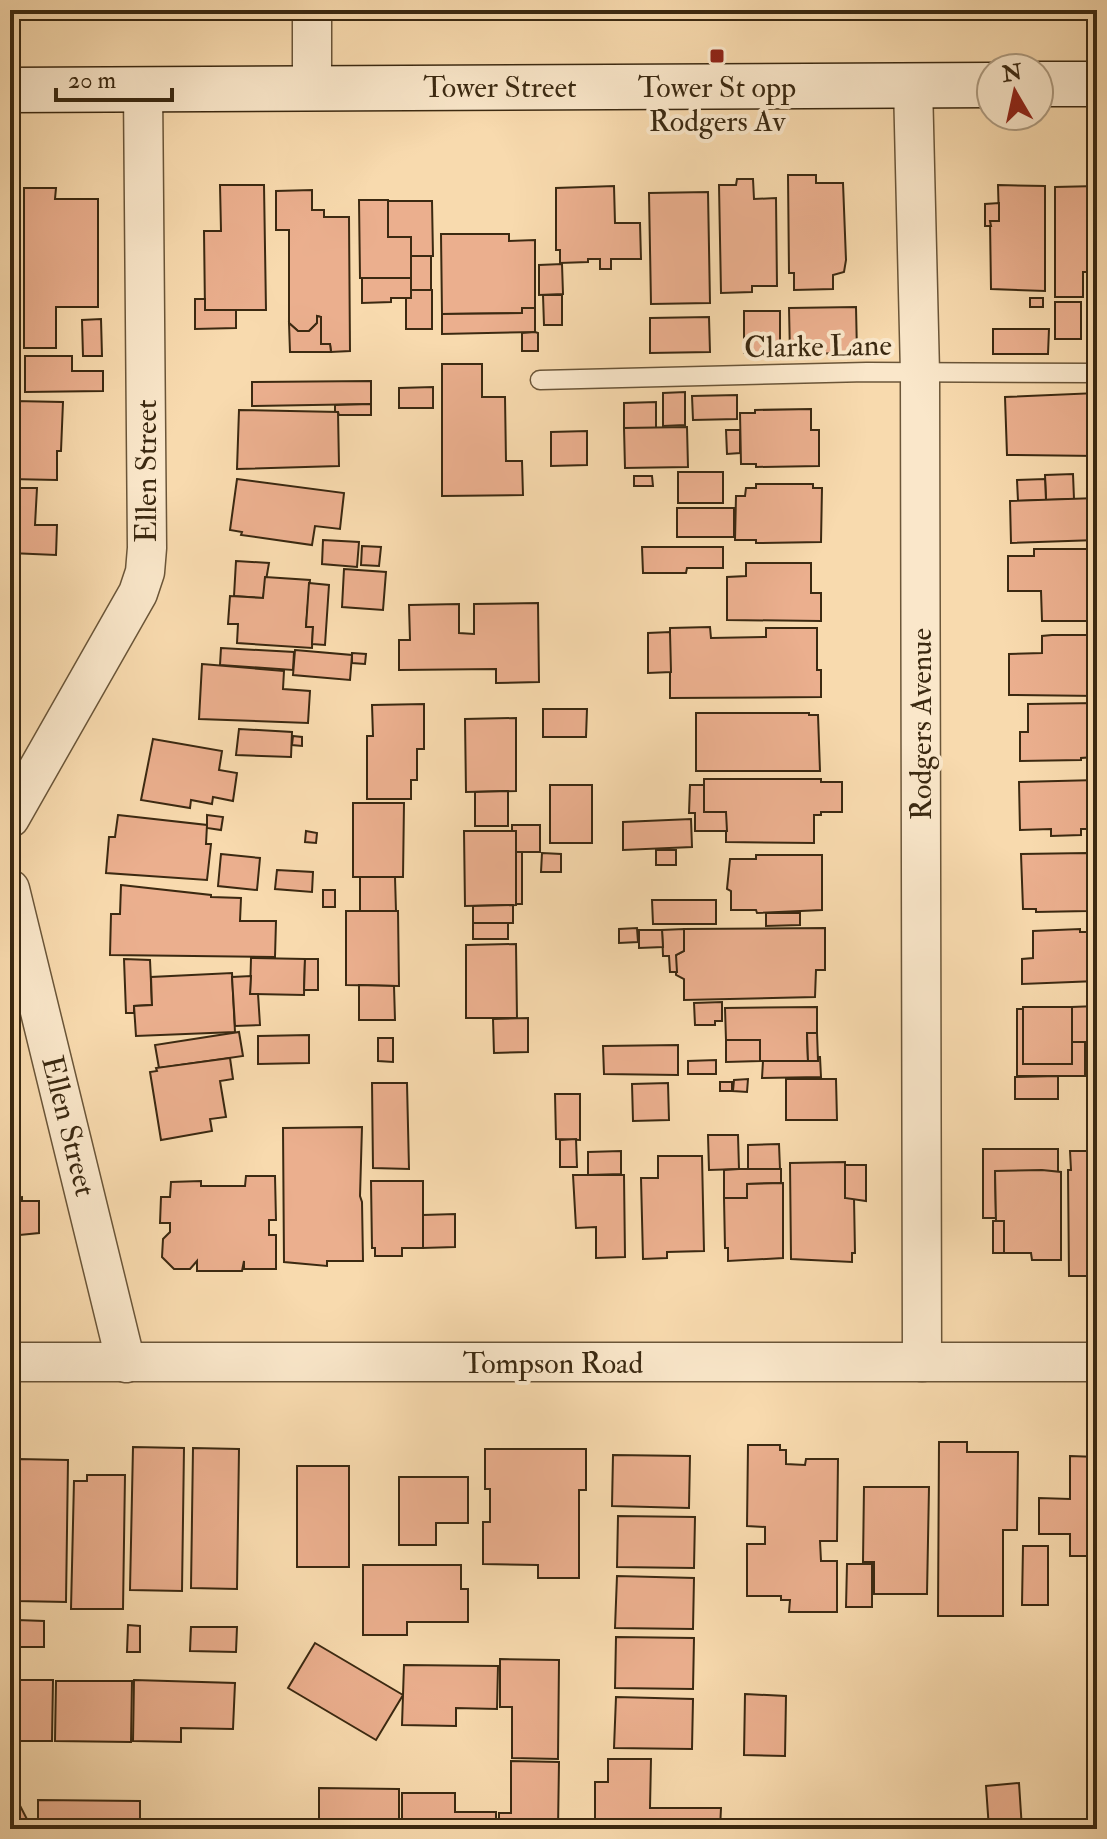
<svg xmlns="http://www.w3.org/2000/svg" width="1107" height="1839" font-family="'IM FELL Double Pica',serif">
<style>
.building{fill:#ebaf8e;stroke:#3b2911;stroke-width:2}
.lines{fill:none;stroke-linecap:round;stroke-linejoin:round}
.service-casing{stroke:#6a5538;stroke-width:21}
.minor-casing{stroke:#6a5538;stroke-width:41}
.secondary-casing{stroke:#3b2911;stroke-width:47}
.service{stroke:#fae7ca;stroke-width:18}
.minor{stroke:#fae7ca;stroke-width:38}
.secondary{stroke:#fae7ca;stroke-width:44}
.poi-dot{fill:#8f2418;stroke:#fae7ca;stroke-width:3}
.labels{text-anchor:middle;stroke-width:8;stroke-linejoin:round;paint-order:stroke}
.street-label{font-size:30px;fill:#3b2911;stroke:#fae7ca}
.poi-label{font-size:30px;fill:#3b2911;stroke:#fae7ca}
</style>
<rect width="100%" height="100%" fill="#f8daae"/>
<filter id="stains"><feTurbulence type="fractalNoise" baseFrequency=".0025" numOctaves="4"/><feColorMatrix values="0 0 0 0 .2 0 0 0 0 .09 0 0 0 0 .02 0 0 0 .5 -.17"/></filter>
<radialGradient id="worn" r=".72"><stop offset=".6" stop-color="#630" stop-opacity="0"/><stop offset="1" stop-color="#630" stop-opacity=".3"/></radialGradient>
<g class="building">
<rect x="155" y="10" width="72" height="3"/>
<polygon points="788,175 816,175 816,183 843,183 846,260 844,272 833,275 833,289 794,290 794,273 789,273"/>
<polygon points="737,179 753,179 754,199 776,198 777,286 752,286 752,292 721,293 719,185 736,185"/>
<polygon points="220,185 264,185 266,310 205,310 204,231 221,231"/>
<polygon points="998,185 1045,186 1045,291 991,289 990,221 999,221"/>
<polygon points="614,186 615,223 640,223 641,259 611,259 611,269 600,269 600,259 588,259 588,262 560,263 560,250 556,250 556,188"/>
<polygon points="1097,186 1097,272 1083,272 1083,297 1055,297 1055,187"/>
<polygon points="24,188 56,188 55,199 98,199 98,307 56,307 56,348 24,348"/>
<polygon points="312,190 312,210 324,210 324,217 349,217 350,351 331,352 330,344 321,344 321,317 317,316 317,323 309,331 298,331 289,323 289,230 276,230 276,191"/>
<polygon points="708,192 710,303 651,304 649,193"/>
<rect x="10" y="193" width="4" height="160"/>
<polygon points="359,200 388,200 388,237 411,237 411,278 360,278"/>
<polygon points="388,201 432,201 433,256 411,256 411,237 388,237"/>
<polygon points="999,203 999,221 990,221 991,226 985,226 985,204"/>
<polygon points="441,234 509,234 509,241 535,240 535,308 522,308 522,313 442,314"/>
<rect x="411" y="256" width="20" height="34"/>
<polygon points="562,264 563,294 539,295 539,265"/>
<polygon points="362,278 411,278 411,298 391,298 391,302 362,303"/>
<polygon points="411,290 432,290 432,329 406,329 406,298 411,298"/>
<polygon points="543,295 562,295 562,325 544,325"/>
<rect x="1030" y="298" width="13" height="9"/>
<polygon points="195,299 205,299 205,310 236,310 236,328 195,329"/>
<rect x="1055" y="302" width="26" height="37"/>
<polygon points="856,307 857,353 790,354 789,308"/>
<polygon points="522,308 535,308 535,332 442,334 442,314 522,313"/>
<rect x="744" y="311" width="36" height="42"/>
<polygon points="317,316 321,317 321,344 330,344 331,352 290,352 289,323 298,331 309,331 317,323"/>
<polygon points="709,317 710,352 650,353 650,318"/>
<polygon points="101,319 102,356 83,356 82,320"/>
<polygon points="993,329 1049,329 1048,354 993,354"/>
<polygon points="535,332 538,333 538,351 522,351 522,333"/>
<polygon points="25,356 72,356 72,371 103,371 103,391 25,392"/>
<polygon points="442,364 482,364 482,397 505,397 506,461 522,461 523,495 442,496"/>
<polygon points="371,381 371,404 252,406 252,382"/>
<polygon points="433,387 433,408 399,408 399,388"/>
<polygon points="685,392 685,425 663,426 663,393"/>
<polygon points="1097,393 1097,456 1007,455 1005,397"/>
<polygon points="737,395 737,419 693,420 692,396"/>
<polygon points="14,401 63,402 61,451 57,451 57,480 10,479 10,414 14,414"/>
<polygon points="656,402 656,428 624,428 624,403"/>
<polygon points="371,404 371,415 339,415 338,412 335,412 335,405"/>
<polygon points="811,409 811,430 819,430 819,466 756,467 756,464 741,464 740,413 755,413 755,410"/>
<polygon points="239,410 338,412 339,466 237,469"/>
<polygon points="687,427 688,467 625,468 624,428"/>
<polygon points="726,430 740,430 740,453 727,454"/>
<polygon points="587,431 587,465 551,466 551,432"/>
<rect x="678" y="472" width="45" height="31"/>
<polygon points="1073,474 1074,499 1046,500 1045,475"/>
<polygon points="634,476 652,476 653,486 634,486"/>
<polygon points="237,479 344,493 340,529 315,526 312,545 241,535 242,532 230,530"/>
<polygon points="1045,479 1046,500 1018,501 1017,480"/>
<polygon points="756,484 813,484 813,488 822,488 821,542 756,543 756,540 735,540 736,496 745,496 746,488 756,488"/>
<polygon points="10,488 37,488 35,525 57,525 56,555 10,553"/>
<polygon points="1097,498 1097,540 1011,543 1010,501"/>
<rect x="677" y="508" width="57" height="29"/>
<polygon points="323,540 359,542 357,567 322,564"/>
<polygon points="362,546 381,547 379,566 361,565"/>
<polygon points="642,547 723,547 723,568 687,568 686,573 643,573"/>
<polygon points="1034,549 1097,549 1097,621 1042,621 1041,591 1008,591 1008,556 1034,556"/>
<polygon points="236,561 269,563 263,598 234,596"/>
<polygon points="746,563 811,563 811,593 821,593 821,621 727,620 727,577 746,576"/>
<polygon points="344,569 386,572 383,610 342,607"/>
<polygon points="265,577 310,580 306,627 313,627 312,648 237,643 238,624 228,624 230,596 263,598"/>
<polygon points="309,583 329,585 325,645 312,644 313,627 306,627"/>
<polygon points="538,603 539,682 496,683 496,669 399,670 399,640 410,640 409,605 459,604 459,633 474,634 474,604"/>
<polygon points="10,613 16,613 14,642 10,641"/>
<polygon points="710,627 711,638 766,637 766,628 817,628 817,670 821,670 821,697 670,698 670,628"/>
<polygon points="670,632 671,672 648,673 648,633"/>
<polygon points="1052,635 1097,635 1097,696 1009,695 1009,654 1042,653 1042,636"/>
<polygon points="221,648 294,652 293,670 220,665"/>
<polygon points="295,650 352,655 350,680 293,675"/>
<polygon points="352,653 366,654 365,664 352,663"/>
<polygon points="202,664 284,671 283,689 310,691 308,723 199,719"/>
<polygon points="1097,703 1095,757 1081,758 1081,760 1020,761 1020,732 1028,732 1028,704"/>
<polygon points="424,704 424,749 417,749 417,780 411,780 411,799 367,799 367,736 373,736 372,705"/>
<polygon points="543,709 587,709 586,737 543,737"/>
<polygon points="696,713 809,713 809,715 818,715 820,771 696,771"/>
<polygon points="516,718 516,791 466,792 465,719"/>
<polygon points="239,729 292,732 291,757 236,755"/>
<polygon points="293,736 302,737 302,746 292,745"/>
<polygon points="153,739 222,751 219,770 237,773 233,801 213,797 212,804 191,800 190,808 141,800"/>
<polygon points="704,779 821,779 821,782 842,782 842,812 821,812 821,815 814,815 814,843 726,842 726,812 704,812"/>
<polygon points="1097,780 1097,829 1081,829 1081,835 1051,836 1051,829 1020,830 1019,782"/>
<rect x="550" y="785" width="42" height="58"/>
<polygon points="690,785 704,785 704,812 726,812 727,831 695,831 695,813 689,813"/>
<polygon points="508,791 508,826 475,826 475,792"/>
<polygon points="353,803 404,803 403,877 353,877"/>
<polygon points="118,815 207,825 206,844 211,844 207,880 106,873 109,837 115,837"/>
<polygon points="207,815 223,817 221,830 207,828"/>
<polygon points="691,819 692,847 623,850 623,822"/>
<polygon points="512,825 540,825 540,852 516,852 516,831 512,831"/>
<polygon points="306,831 317,833 316,843 305,842"/>
<polygon points="464,831 516,831 516,905 465,906"/>
<rect x="656" y="850" width="20" height="15"/>
<rect x="516" y="852" width="6" height="52"/>
<polygon points="542,853 561,854 561,872 541,872"/>
<polygon points="1087,853 1087,856 1097,856 1097,908 1088,908 1088,911 1036,912 1036,909 1023,909 1021,854"/>
<polygon points="221,854 260,858 257,890 218,886"/>
<polygon points="756,855 822,855 822,910 757,913 756,910 731,910 731,891 727,889 730,859 756,859"/>
<polygon points="277,870 313,872 312,892 275,889"/>
<polygon points="360,877 395,877 396,911 360,911"/>
<polygon points="121,885 211,895 211,897 241,898 240,921 276,921 275,957 110,955 111,914 120,914"/>
<rect x="323" y="890" width="12" height="17"/>
<polygon points="652,900 716,900 716,924 653,924"/>
<polygon points="513,905 513,923 473,923 473,906"/>
<polygon points="346,911 398,911 399,986 346,985"/>
<polygon points="766,913 800,913 800,925 766,926"/>
<rect x="473" y="923" width="35" height="16"/>
<polygon points="637,928 638,942 619,943 619,929"/>
<polygon points="825,928 825,970 816,970 815,997 684,1000 684,979 676,975 676,955 684,951 684,929"/>
<polygon points="684,929 684,951 676,955 677,972 670,972 669,956 663,956 662,930"/>
<polygon points="1080,929 1080,932 1097,932 1097,981 1022,984 1022,959 1033,958 1033,931"/>
<polygon points="639,930 662,930 663,947 639,948"/>
<polygon points="516,944 517,1018 466,1018 466,945"/>
<polygon points="251,958 305,959 304,995 250,994"/>
<polygon points="124,959 150,960 152,1005 134,1006 134,1013 126,1013"/>
<polygon points="305,959 318,959 318,990 304,990"/>
<polygon points="232,973 235,1032 136,1036 134,1006 152,1005 151,977"/>
<polygon points="251,976 250,994 258,994 260,1025 235,1026 232,977"/>
<polygon points="359,985 394,986 395,1020 359,1020"/>
<polygon points="722,1002 722,1021 715,1021 715,1025 695,1025 694,1003"/>
<polygon points="1097,1006 1097,1042 1072,1042 1072,1007"/>
<polygon points="817,1007 817,1033 807,1033 808,1061 760,1061 760,1040 726,1040 725,1008"/>
<rect x="1023" y="1007" width="49" height="57"/>
<polygon points="1017,1009 1023,1009 1023,1064 1072,1064 1072,1042 1085,1042 1085,1076 1017,1076"/>
<polygon points="528,1018 528,1052 494,1053 493,1019"/>
<polygon points="239,1032 243,1056 159,1068 155,1045"/>
<polygon points="807,1033 817,1033 818,1061 808,1061"/>
<polygon points="309,1035 309,1063 258,1064 258,1036"/>
<polygon points="378,1038 393,1038 393,1062 378,1061"/>
<polygon points="726,1040 760,1040 760,1061 726,1062"/>
<polygon points="678,1045 678,1075 604,1074 603,1046"/>
<rect x="1093" y="1049" width="4" height="25"/>
<polygon points="818,1057 820,1057 821,1077 762,1078 763,1061 818,1061"/>
<polygon points="230,1058 233,1079 220,1081 226,1117 210,1119 212,1131 161,1140 150,1072 157,1071 156,1068"/>
<polygon points="716,1060 716,1074 688,1074 688,1061"/>
<polygon points="1058,1076 1058,1099 1015,1099 1015,1077"/>
<polygon points="748,1079 747,1092 733,1091 734,1080"/>
<polygon points="786,1079 836,1079 837,1120 786,1120"/>
<rect x="720" y="1082" width="12" height="9"/>
<polygon points="372,1083 407,1083 409,1169 373,1168"/>
<polygon points="668,1083 669,1120 633,1121 632,1084"/>
<polygon points="555,1094 580,1094 580,1140 556,1139"/>
<polygon points="362,1127 360,1196 362,1202 363,1261 327,1261 327,1266 284,1262 283,1128"/>
<polygon points="708,1135 738,1135 739,1169 709,1170"/>
<polygon points="576,1139 577,1167 560,1167 560,1140"/>
<polygon points="779,1144 780,1169 748,1169 748,1145"/>
<polygon points="983,1149 1058,1149 1058,1172 995,1171 996,1218 983,1218"/>
<polygon points="621,1151 621,1174 588,1175 588,1152"/>
<polygon points="1070,1151 1097,1151 1097,1276 1069,1276 1068,1170 1071,1170"/>
<polygon points="658,1156 702,1156 704,1251 667,1252 667,1258 643,1259 641,1178 658,1178"/>
<polygon points="845,1162 845,1198 854,1198 855,1253 852,1253 852,1262 791,1259 790,1163"/>
<polygon points="845,1165 866,1165 866,1201 845,1198"/>
<polygon points="739,1169 781,1169 781,1183 747,1184 747,1198 724,1198 724,1170"/>
<polygon points="1042,1170 1061,1172 1061,1260 1032,1260 1031,1253 1004,1253 1004,1221 996,1221 995,1171"/>
<polygon points="573,1175 624,1175 625,1257 596,1258 596,1227 576,1228"/>
<polygon points="246,1176 275,1176 276,1220 269,1220 269,1235 276,1235 276,1269 244,1269 244,1261 242,1271 197,1271 197,1261 190,1269 174,1269 162,1257 163,1239 170,1232 170,1223 160,1223 161,1197 170,1197 171,1182 201,1181 201,1186 245,1186"/>
<polygon points="371,1181 423,1181 423,1248 402,1248 402,1256 375,1256 375,1248 372,1248"/>
<polygon points="783,1183 783,1258 728,1261 728,1248 725,1248 724,1198 747,1198 747,1184"/>
<polygon points="22,1197 22,1201 39,1201 39,1233 10,1236 10,1198"/>
<polygon points="455,1214 455,1247 423,1248 423,1215"/>
<rect x="993" y="1221" width="11" height="32"/>
<polygon points="939,1442 967,1442 967,1452 1018,1452 1017,1530 1003,1530 1003,1616 938,1616"/>
<polygon points="748,1445 780,1445 780,1450 786,1450 786,1464 805,1465 806,1459 838,1459 837,1541 820,1541 821,1561 837,1561 837,1612 789,1612 790,1600 781,1600 781,1596 747,1596 747,1544 765,1544 765,1527 747,1526"/>
<polygon points="133,1447 184,1448 182,1591 130,1590"/>
<polygon points="193,1448 239,1449 237,1589 191,1588"/>
<polygon points="485,1449 586,1449 586,1490 579,1490 579,1578 538,1578 538,1565 483,1564 483,1522 490,1522 490,1489 485,1489"/>
<polygon points="613,1455 690,1456 689,1508 612,1506"/>
<polygon points="1070,1456 1097,1457 1097,1556 1070,1556 1070,1534 1039,1534 1039,1498 1070,1499"/>
<polygon points="18,1459 68,1460 66,1602 16,1601"/>
<rect x="297" y="1466" width="52" height="101"/>
<polygon points="87,1475 125,1475 123,1609 71,1609 74,1481 87,1481"/>
<polygon points="399,1477 468,1477 468,1523 436,1523 436,1545 399,1545"/>
<polygon points="864,1487 929,1487 927,1594 874,1594 874,1562 863,1562"/>
<polygon points="10,1490 12,1490 10,1585"/>
<polygon points="618,1516 695,1517 694,1568 617,1567"/>
<polygon points="1023,1546 1048,1546 1048,1605 1022,1605"/>
<polygon points="847,1564 872,1564 872,1607 846,1607"/>
<polygon points="363,1565 461,1565 461,1589 468,1589 468,1622 407,1622 407,1635 363,1635"/>
<polygon points="617,1576 694,1578 693,1629 615,1628"/>
<polygon points="17,1620 44,1621 44,1647 17,1647"/>
<polygon points="128,1625 140,1626 140,1652 127,1652"/>
<polygon points="191,1627 237,1627 236,1652 190,1651"/>
<polygon points="616,1637 694,1638 693,1689 615,1688"/>
<polygon points="315,1643 403,1695 376,1740 288,1688"/>
<polygon points="500,1659 559,1660 558,1759 512,1758 512,1707 500,1707"/>
<polygon points="404,1665 498,1666 497,1709 456,1708 456,1726 402,1725"/>
<polygon points="10,1680 53,1680 52,1741 10,1741"/>
<polygon points="134,1680 235,1683 233,1729 181,1728 181,1742 133,1741"/>
<polygon points="56,1681 132,1681 131,1742 55,1741"/>
<polygon points="745,1694 786,1696 785,1756 744,1755"/>
<polygon points="616,1697 693,1699 692,1749 614,1748"/>
<polygon points="608,1759 651,1759 650,1808 721,1808 720,1829 607,1829 607,1820 595,1820 595,1782 608,1782"/>
<polygon points="511,1761 559,1762 558,1829 499,1829 499,1813 511,1813"/>
<polygon points="1019,1783 1022,1829 989,1829 986,1786"/>
<polygon points="319,1788 399,1789 399,1829 319,1829"/>
<polygon points="402,1793 455,1793 455,1812 496,1812 496,1829 402,1829"/>
<polygon points="14,1794 32,1829 10,1829 10,1796"/>
<polygon points="38,1800 140,1801 140,1829 38,1829"/>
</g>
<g class="lines">
<defs>
<polyline id="service" points="540,380 867,372 1097,373"/>
<g id="minor">
<polyline points="913,85 920,373 922,1362"/>
<polyline points="312,89 312,10"/>
<polyline points="10,818 138,593 145,572 147,548 143,89"/>
<polyline points="10,889 126,1363"/>
<polyline points="10,1362 1097,1362"/>
</g>
<g id="secondary">
<polyline points="1039,84 1097,84"/>
<polyline points="10,90 991,85"/>
</g>
</defs>
<use href="#service" class="service-casing"/>
<use href="#minor" class="minor-casing"/>
<use href="#secondary" class="secondary-casing"/>
<use href="#service" class="service"/>
<use href="#minor" class="minor"/>
<use href="#secondary" class="secondary"/>
</g>
<rect class="poi-dot" x="709" y="48" width="16" height="16" rx="4"/>
<g class="labels">
<g class="street-label">
<text x="500" y="97">Tower Street</text>
<text transform="translate(818 346) rotate(-1)" y="10">Clarke Lane</text>
<text transform="translate(146 471) rotate(-90)" y="10">Ellen Street</text>
<text transform="translate(921 724) rotate(-90)" y="10">Rodgers Avenue</text>
<text transform="translate(69 1126) rotate(76)" y="10">Ellen Street</text>
<text x="553" y="1373">Tompson Road</text>
</g>
<g class="poi-label">
<text x="717" y="97">Tower St opp<tspan x="717" dy="34">Rodgers Av</tspan></text>
</g>
</g>
<rect width="1107" height="1839" fill="none" stroke="#f8daae" stroke-width="40"/>
<rect x="12" y="12" width="1083" height="1815" fill="none" stroke="#3b2911" stroke-width="4"/>
<rect x="20" y="20" width="1067" height="1799" fill="none" stroke="#3b2911" stroke-width="2"/>
<g transform="translate(1015 92) rotate(351)"><circle r="38" fill="#fae7ca" stroke="#ae9b80" stroke-width="2"/>
<path d="M0-6L14 30L0 20L-14 30Z" fill="#8f2418"/>
<text y="-12" font-size="22" font-weight="bold" text-anchor="middle" fill="#3b2911">N</text>
</g>
<path d="M56 88v12h116v-12" fill="none" stroke="#3b2911" stroke-width="4"/>
<text x="68" y="88" font-size="24" fill="#3b2911" stroke="#fae7ca" stroke-width="6" paint-order="stroke">20 m</text>
<rect width="100%" height="100%" filter="url(#stains)"/>
<rect width="100%" height="100%" fill="url(#worn)"/>
</svg>
